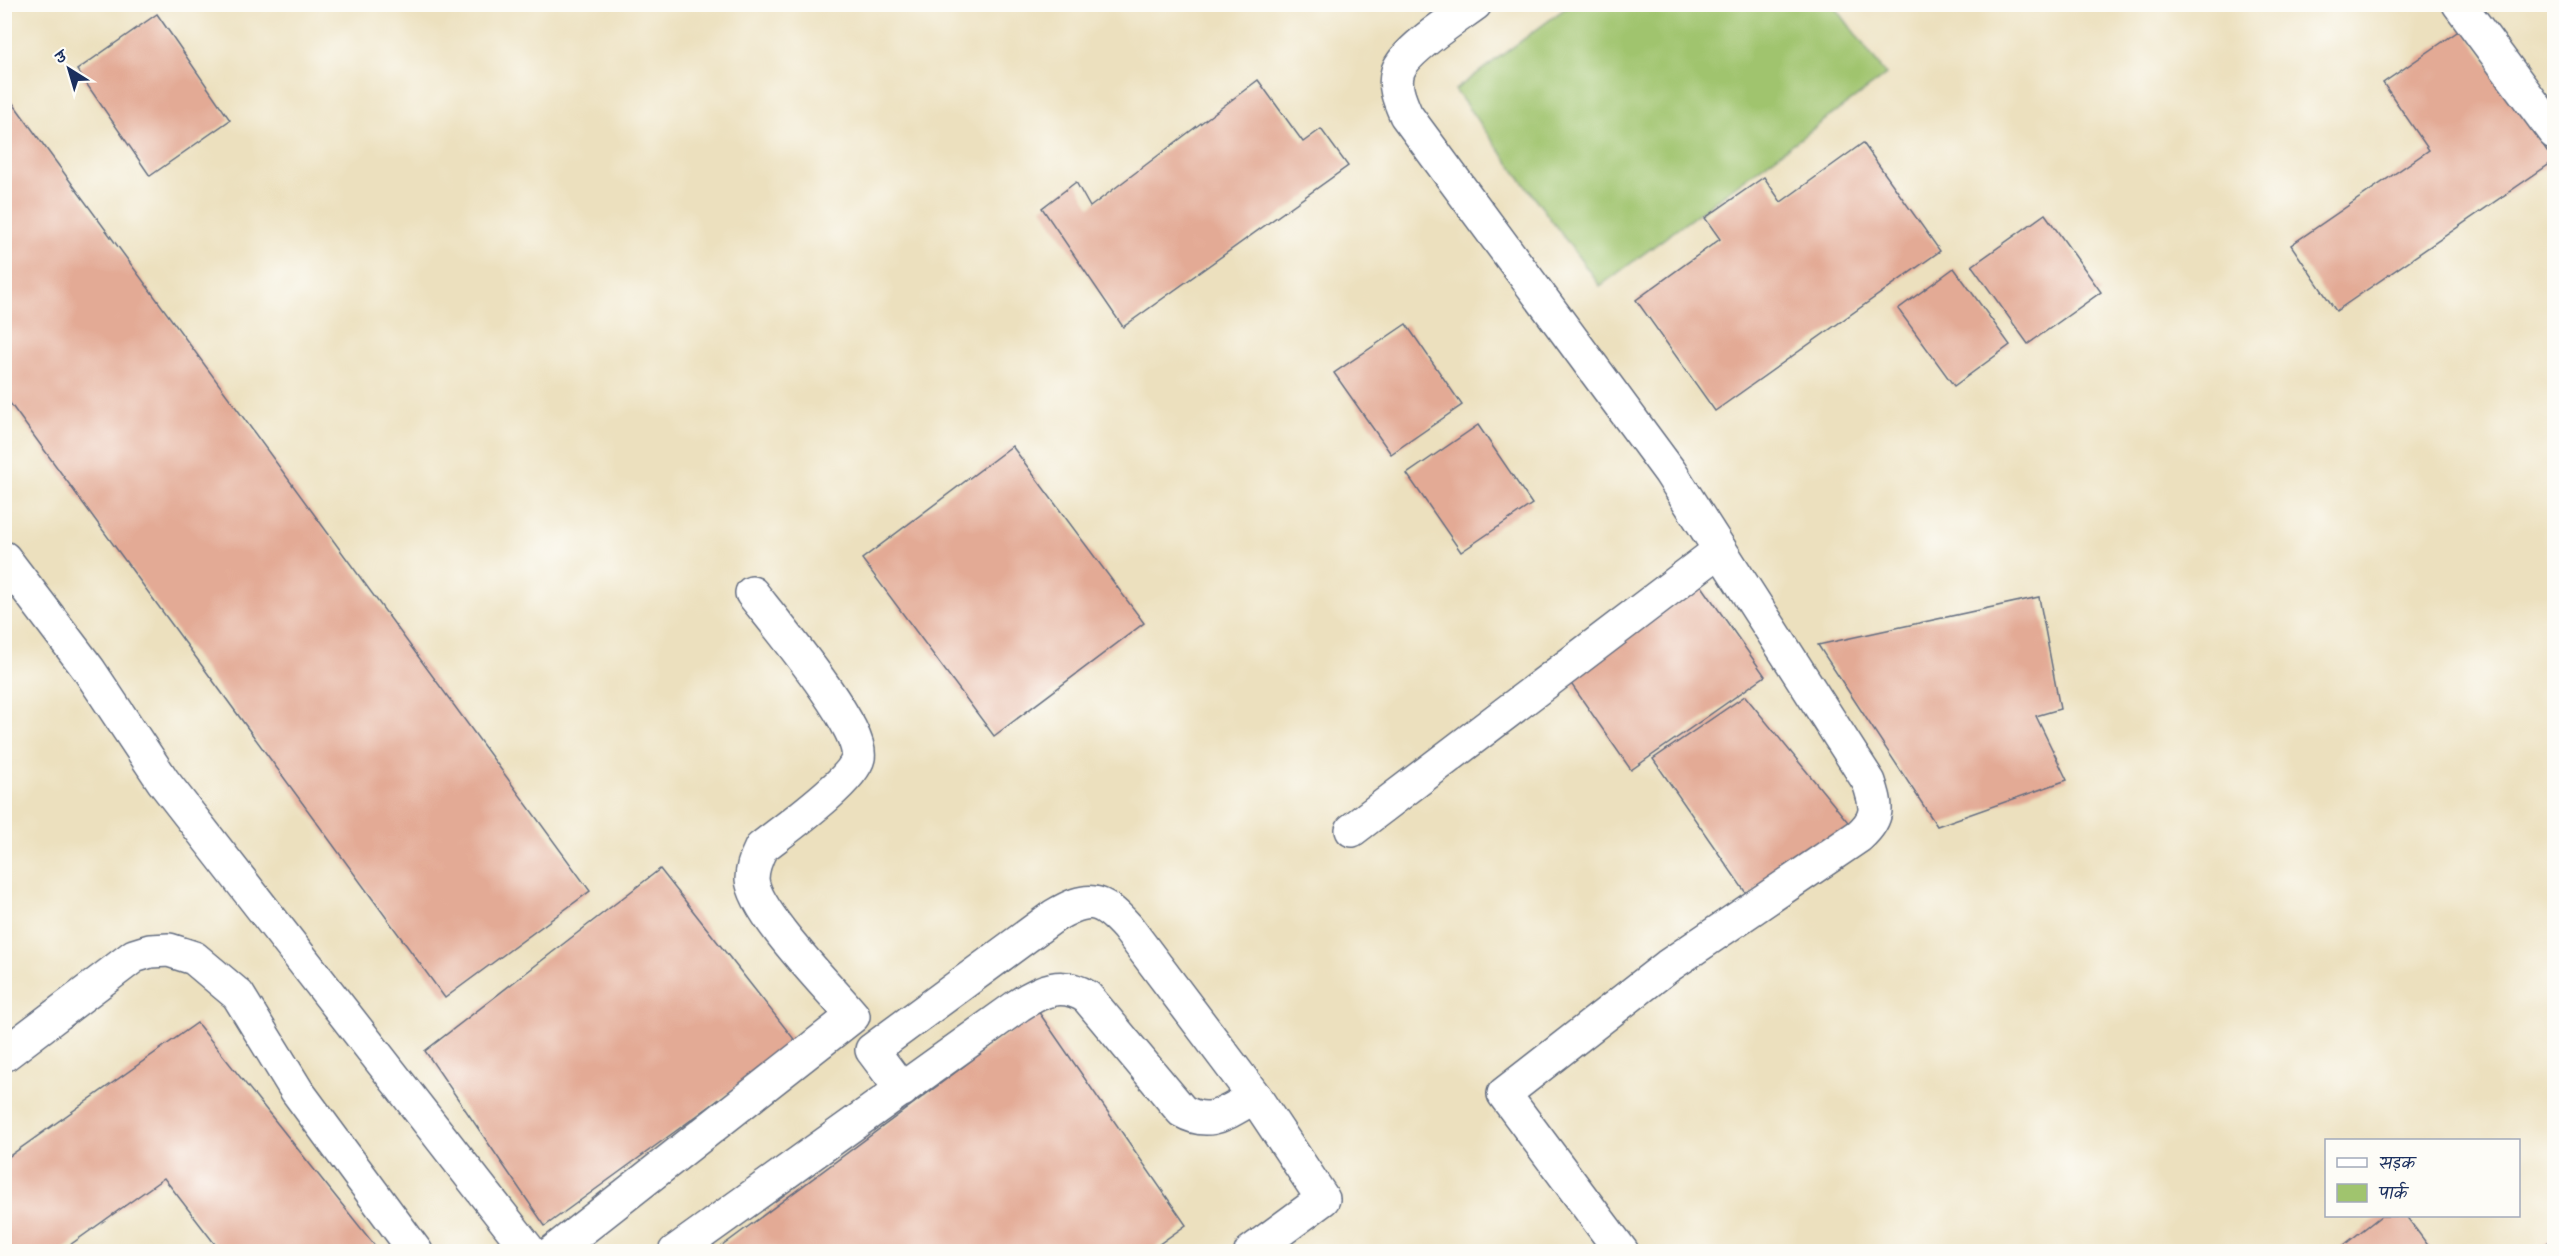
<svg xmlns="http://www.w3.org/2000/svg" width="2559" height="1256" font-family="Kalam,'Playpen Sans Deva',sans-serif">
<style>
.green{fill:#a0c46e;stroke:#5e7a66;stroke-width:1.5}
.building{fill:#e3aa95}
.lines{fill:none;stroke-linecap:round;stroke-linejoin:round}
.street-casing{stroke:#646d80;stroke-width:36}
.street{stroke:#fff;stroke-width:33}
</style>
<rect width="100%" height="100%" fill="#fdfcf7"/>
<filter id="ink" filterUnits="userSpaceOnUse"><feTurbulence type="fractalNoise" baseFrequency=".0167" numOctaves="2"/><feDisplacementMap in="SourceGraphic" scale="12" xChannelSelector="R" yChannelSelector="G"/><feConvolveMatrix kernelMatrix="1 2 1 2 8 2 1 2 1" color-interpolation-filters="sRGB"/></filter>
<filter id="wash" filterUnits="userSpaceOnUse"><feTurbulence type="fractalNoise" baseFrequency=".008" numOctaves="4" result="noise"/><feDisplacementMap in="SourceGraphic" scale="24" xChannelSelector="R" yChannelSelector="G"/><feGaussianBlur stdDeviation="1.35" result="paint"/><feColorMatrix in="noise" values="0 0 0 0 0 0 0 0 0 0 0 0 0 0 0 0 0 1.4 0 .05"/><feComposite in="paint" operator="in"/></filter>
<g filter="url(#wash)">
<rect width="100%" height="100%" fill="#ece0be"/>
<polygon class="green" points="1571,4 1834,5 1886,75 1600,286 1455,90"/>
<g id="blocks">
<g class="building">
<polygon points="157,14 230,120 150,176 77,70"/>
<polygon points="2463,28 2554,161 2336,311 2291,245 2429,150 2383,83"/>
<polygon points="1258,80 1303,142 1321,129 1348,166 1123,327 1042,208 1076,182 1090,207"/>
<polygon points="4,91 590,891 445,998 4,395"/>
<polygon points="1863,143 1940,251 1715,411 1636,300 1720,239 1705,218 1764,177 1781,202"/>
<polygon points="2045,214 2101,292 2028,344 1972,266"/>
<polygon points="1954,268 2010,345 1954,386 1898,309"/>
<polygon points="1406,324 1462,405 1391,454 1334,373"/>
<polygon points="1478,425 1532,504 1461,552 1407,474"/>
<polygon points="1012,446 1144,623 994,736 862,559"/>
<polygon points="1699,582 1765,676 1631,770 1565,675"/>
<polygon points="2039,597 2060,709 2036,716 2067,780 1937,826 1818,645"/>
<polygon points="1745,696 1852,827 1748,896 1653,759"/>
<polygon points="660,869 797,1043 545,1226 425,1051"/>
<polygon points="1038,1011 1186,1225 1148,1252 714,1252"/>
<polygon points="197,1023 380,1252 221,1252 164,1178 60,1252 4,1252 4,1160"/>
<polygon points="2381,1216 2406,1216 2433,1252 2335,1252"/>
<polygon points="2550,1241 2554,1247 2554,1252 2536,1252"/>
</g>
</g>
</g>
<g filter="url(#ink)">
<use href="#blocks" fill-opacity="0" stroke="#646d80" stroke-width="1.5"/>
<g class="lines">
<defs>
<g id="street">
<path d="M1475,4C1456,18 1405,50 1398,71C1393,86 1400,101 1406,115L1670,472L1869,782C1877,807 1880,817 1859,836L1668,966L1504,1094L1622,1252"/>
<polyline points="2459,4 2554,132"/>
<polyline points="4,558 89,670 163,781 530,1252"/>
<polyline points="1352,830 1720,550"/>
<polyline points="4,1055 134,956 150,951 169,950 194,958 238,995 297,1091 416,1252"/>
<path d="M902,1090L872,1050L1054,916C1088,896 1100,897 1127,927L1255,1097L1323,1199L1251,1252"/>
<path d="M553,1252L853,1016C830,988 754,912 752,879C752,868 756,858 761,848C781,832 853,781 858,758C865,729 773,620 752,593"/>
<path d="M675,1252L1019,1005C1042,990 1062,981 1087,997L1182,1111C1212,1128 1227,1111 1255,1097"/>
</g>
</defs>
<use href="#street" class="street-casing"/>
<use href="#street" class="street"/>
</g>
</g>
<rect width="2559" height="1256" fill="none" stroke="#fdfcf7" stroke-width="24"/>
<rect x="2325" y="1139" width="195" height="78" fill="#fdfcf7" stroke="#a3aaba" stroke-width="1.5"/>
<rect x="2337" y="1158" width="30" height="9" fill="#ffffff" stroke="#a3aaba" stroke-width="1.5"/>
<text x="2379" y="1169" font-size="18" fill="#1b2f5e">सड़क</text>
<rect x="2337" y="1184" width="30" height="18" fill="#a0c46e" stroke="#a3aaba" stroke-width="1.5"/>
<text x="2379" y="1199" font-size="18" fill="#1b2f5e">पार्क</text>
<g transform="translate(69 69) rotate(323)" stroke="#fdfcf7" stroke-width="4.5" paint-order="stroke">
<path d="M0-4.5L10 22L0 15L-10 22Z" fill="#1b2f5e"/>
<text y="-9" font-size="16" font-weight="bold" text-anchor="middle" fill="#1b2f5e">उ</text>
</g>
</svg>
